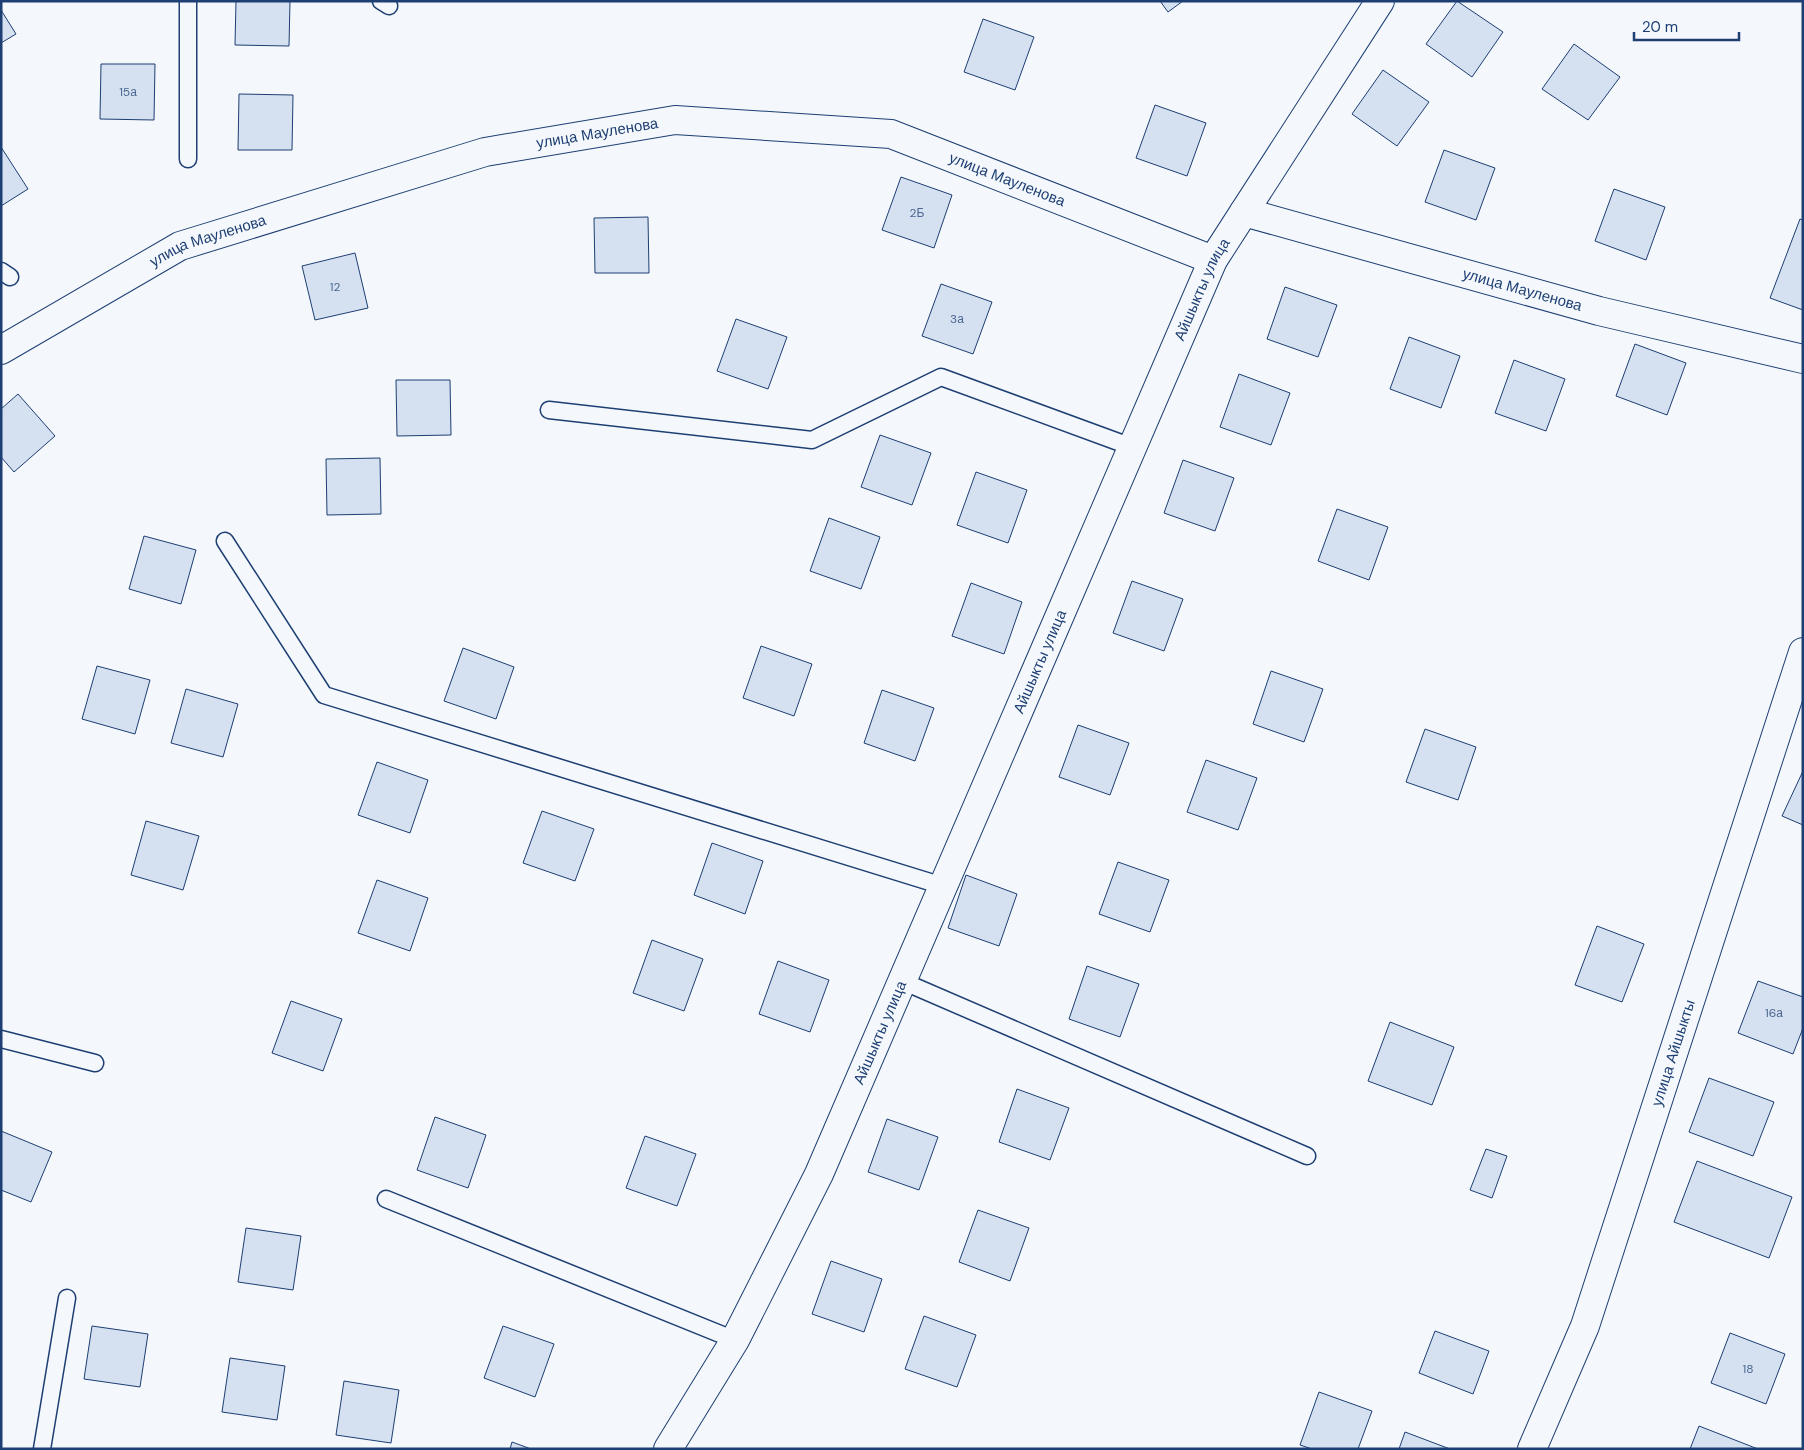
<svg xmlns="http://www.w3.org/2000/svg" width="1804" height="1450" font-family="'DM Sans',sans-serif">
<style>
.building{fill:#d5e0f0;stroke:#1d3f73}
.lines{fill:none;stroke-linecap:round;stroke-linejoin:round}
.service-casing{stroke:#1d3f73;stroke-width:19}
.minor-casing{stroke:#1d3f73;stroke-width:30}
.tertiary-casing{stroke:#1d3f73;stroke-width:30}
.service{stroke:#f4f7fb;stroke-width:16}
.minor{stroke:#f4f7fb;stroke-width:28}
.tertiary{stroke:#f4f7fb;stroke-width:28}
.labels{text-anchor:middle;stroke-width:4;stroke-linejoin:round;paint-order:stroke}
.number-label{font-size:12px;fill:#4b6792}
.street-label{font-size:15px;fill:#1d3f73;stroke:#f4f7fb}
</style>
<rect width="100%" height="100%" fill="#f4f7fb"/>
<g class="building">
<polygon points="236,1 290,1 289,46 235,45"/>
<polygon points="1160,1 1183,1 1168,12"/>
<polygon points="1457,1 1503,32 1472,77 1426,44"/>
<polygon points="1,10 16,34 1,43"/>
<polygon points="983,19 1034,37 1015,90 964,72"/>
<polygon points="1574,44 1620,77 1588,120 1542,89"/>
<polygon points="101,64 155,64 154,120 100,119"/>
<polygon points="1383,70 1429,102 1397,146 1352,114"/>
<polygon points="239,94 293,95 292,150 238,150"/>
<polygon points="1155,105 1206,123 1187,176 1136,158"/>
<polygon points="1,147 28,189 1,206"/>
<polygon points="1444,150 1495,168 1476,220 1425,202"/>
<polygon points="901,177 952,195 934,248 882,230"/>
<polygon points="1614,189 1665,207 1646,260 1595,241"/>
<polygon points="648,217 649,273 595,273 594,218"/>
<polygon points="1800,219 1803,220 1803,310 1770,298"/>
<polygon points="355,253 368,308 315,320 302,266"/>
<polygon points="941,284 992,302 973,354 922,336"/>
<polygon points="1285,287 1337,305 1318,357 1267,339"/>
<polygon points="736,319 787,337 768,389 717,371"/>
<polygon points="1409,337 1460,356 1441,408 1390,389"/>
<polygon points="1635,344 1686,363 1667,415 1616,396"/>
<polygon points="1514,360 1565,379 1546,431 1495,413"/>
<polygon points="1239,374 1290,393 1271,445 1220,427"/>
<polygon points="396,380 450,380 451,435 397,436"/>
<polygon points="18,394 55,436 14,472 1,457 1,409"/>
<polygon points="880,435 931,453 912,505 861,487"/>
<polygon points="380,458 381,514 327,515 326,459"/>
<polygon points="1183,460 1234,478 1215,531 1164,513"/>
<polygon points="976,472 1027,490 1008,543 957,525"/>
<polygon points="1337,509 1388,527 1369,580 1318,561"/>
<polygon points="829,518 880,537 861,589 810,571"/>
<polygon points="144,536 196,550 181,604 129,589"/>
<polygon points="1132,581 1183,599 1164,651 1113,633"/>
<polygon points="971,583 1022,602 1004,654 952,636"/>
<polygon points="761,646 812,664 794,716 743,698"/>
<polygon points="463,648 514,667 496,719 444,701"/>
<polygon points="97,666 150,680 135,734 82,719"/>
<polygon points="1271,671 1323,689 1304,742 1253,724"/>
<polygon points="186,689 238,704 223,757 171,743"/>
<polygon points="882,690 934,708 915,761 864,743"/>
<polygon points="1078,725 1129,743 1110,795 1059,777"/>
<polygon points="1425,729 1476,747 1458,800 1406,782"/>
<polygon points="1206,760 1257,778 1238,830 1187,812"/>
<polygon points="377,762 428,780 410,833 358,815"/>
<polygon points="1803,771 1803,825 1782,816"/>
<polygon points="542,811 594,829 575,881 523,863"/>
<polygon points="146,821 199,836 183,890 131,875"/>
<polygon points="712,843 763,861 745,914 694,895"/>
<polygon points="1118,862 1169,880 1150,932 1099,914"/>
<polygon points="966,875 1017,894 999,946 948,928"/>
<polygon points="377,880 428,898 410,951 358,933"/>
<polygon points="1597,926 1644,944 1622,1002 1575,985"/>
<polygon points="652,940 703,959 684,1011 633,993"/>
<polygon points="778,961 829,980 810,1032 759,1014"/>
<polygon points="1087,966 1139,984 1120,1037 1069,1019"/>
<polygon points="1758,981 1803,997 1803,1028 1793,1054 1738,1033"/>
<polygon points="291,1001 342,1019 323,1071 272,1053"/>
<polygon points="1390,1022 1454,1047 1432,1105 1368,1081"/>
<polygon points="1709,1078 1774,1102 1753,1156 1689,1132"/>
<polygon points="1017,1089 1069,1108 1050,1160 999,1142"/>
<polygon points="435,1117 486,1135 468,1188 417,1170"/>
<polygon points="887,1119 938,1137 919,1190 868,1172"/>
<polygon points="1,1131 52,1152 31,1202 1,1190"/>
<polygon points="645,1136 696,1154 677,1206 626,1188"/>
<polygon points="1486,1149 1507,1156 1492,1198 1470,1190"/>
<polygon points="1697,1161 1792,1197 1769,1258 1674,1222"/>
<polygon points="978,1210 1029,1228 1010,1281 959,1262"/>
<polygon points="246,1228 301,1236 293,1290 238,1282"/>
<polygon points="831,1261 882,1279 864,1332 812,1314"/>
<polygon points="924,1316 976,1335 957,1387 905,1369"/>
<polygon points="92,1326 148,1334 140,1387 84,1379"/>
<polygon points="503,1326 554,1344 535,1397 484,1378"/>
<polygon points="1435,1331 1489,1351 1473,1394 1419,1373"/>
<polygon points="1730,1333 1785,1354 1766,1404 1711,1383"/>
<polygon points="230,1358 285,1366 277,1420 222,1412"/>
<polygon points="344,1381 399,1390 391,1443 336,1435"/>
<polygon points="1319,1392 1372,1411 1358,1449 1312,1449 1300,1445"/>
<polygon points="1699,1426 1758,1449 1690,1449"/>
<polygon points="1405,1432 1450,1449 1399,1449"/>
<polygon points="512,1442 531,1449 510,1449"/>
</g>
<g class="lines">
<defs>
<g id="service">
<polyline points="188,1 188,159"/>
<polyline points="381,1 389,6"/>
<polyline points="1,271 10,277"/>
<polyline points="549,410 812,440 941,377 1132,447"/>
<polyline points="225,541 324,695 943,886"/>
<polyline points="902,981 1307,1156"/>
<polyline points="1,1039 95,1063"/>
<polyline points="386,1199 735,1340"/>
<polyline points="42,1449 67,1298"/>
</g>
<g id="minor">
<path id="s1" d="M1244,212L1599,311L1803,359"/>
<path id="s2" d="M1,350L180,246L485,152L675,120L891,134L1213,260"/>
<path id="s3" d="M1532,1449L1585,1326L1803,652"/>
</g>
<g id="tertiary">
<path id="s4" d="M668,1449L735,1340L819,1174L1213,260L1380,1"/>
</g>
</defs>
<use href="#service" class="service-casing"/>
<use href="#minor" class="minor-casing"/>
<use href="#tertiary" class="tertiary-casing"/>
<use href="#service" class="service"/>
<use href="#minor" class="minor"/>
<use href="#tertiary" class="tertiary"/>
</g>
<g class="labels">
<g class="number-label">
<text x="128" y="96">15а</text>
<text x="917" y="217">2Б</text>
<text x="335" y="291">12</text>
<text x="957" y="323">3а</text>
<text x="1774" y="1017">16а</text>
<text x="1748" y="1373">18</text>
</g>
<g class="street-label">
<text dy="5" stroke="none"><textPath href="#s2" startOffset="640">улица Мауленова</textPath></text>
<text dy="5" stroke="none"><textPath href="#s2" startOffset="1060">улица Мауленова</textPath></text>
<text dy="5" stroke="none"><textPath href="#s2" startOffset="235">улица Мауленова</textPath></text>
<text dy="5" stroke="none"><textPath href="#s4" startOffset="1278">Айшыкты улица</textPath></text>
<text dy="5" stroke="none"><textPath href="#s1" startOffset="289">улица Мауленова</textPath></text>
<text dy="5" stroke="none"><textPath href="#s4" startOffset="872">Айшыкты улица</textPath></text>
<text dy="5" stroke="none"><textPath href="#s4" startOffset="468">Айшыкты улица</textPath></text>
<text dy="5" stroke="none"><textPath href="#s3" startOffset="421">улица Айшыкты</textPath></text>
</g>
</g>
<rect width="1804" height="1450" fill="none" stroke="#1d3f73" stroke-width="5"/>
<path d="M1634 32v8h105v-8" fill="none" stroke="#1d3f73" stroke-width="2.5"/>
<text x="1642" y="32" font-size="15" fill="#1d3f73" stroke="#f4f7fb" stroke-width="4" paint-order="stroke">20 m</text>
</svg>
